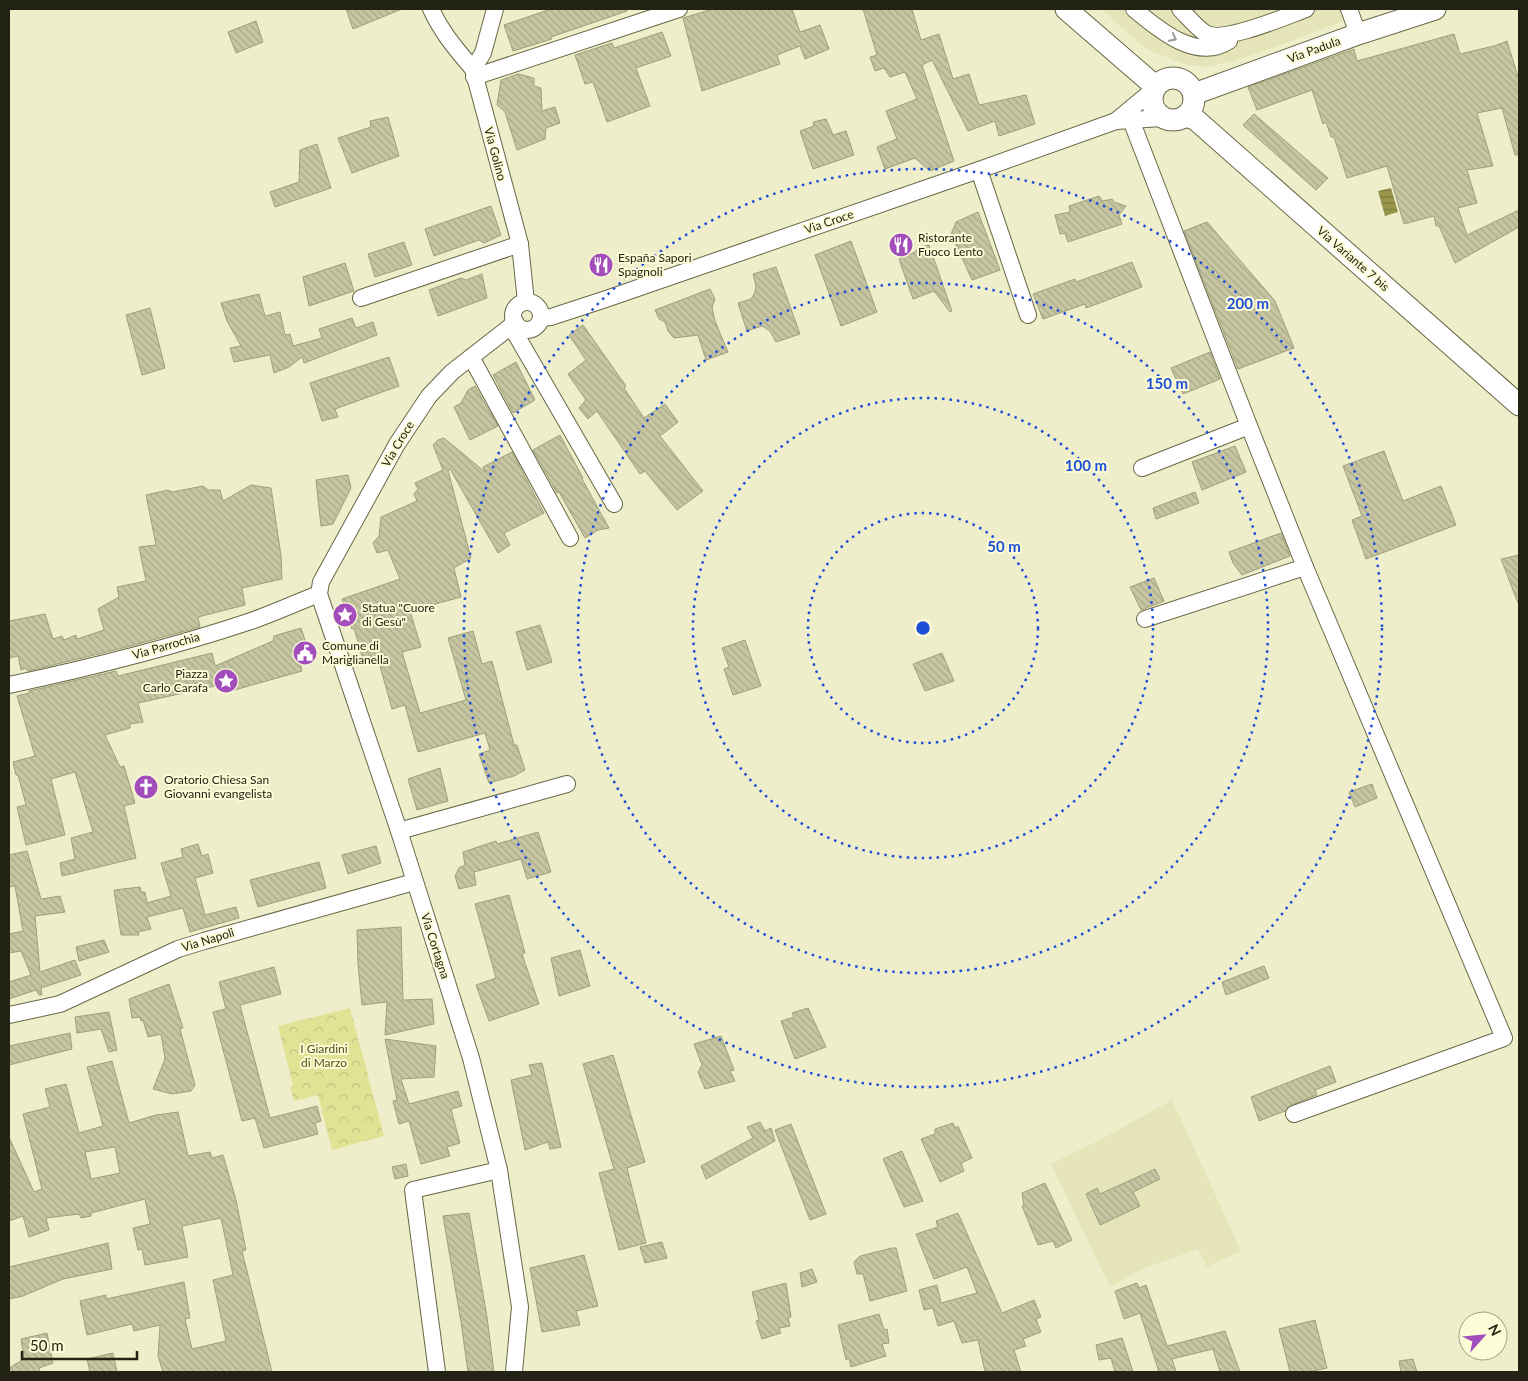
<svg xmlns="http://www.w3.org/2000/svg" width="1528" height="1381" font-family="Lato,sans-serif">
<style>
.built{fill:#e5e5b9}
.forest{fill:url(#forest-crowns)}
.water{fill:url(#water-rules)}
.building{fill:url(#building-back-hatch);stroke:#9f9f7d;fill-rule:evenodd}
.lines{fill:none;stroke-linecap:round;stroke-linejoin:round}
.minor-casing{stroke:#686847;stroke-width:18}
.major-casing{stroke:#686847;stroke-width:23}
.minor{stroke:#fff;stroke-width:16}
.major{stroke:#fff;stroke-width:21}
.oneway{stroke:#9c9c96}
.ring{fill:none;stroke:#1d4ed8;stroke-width:2.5;stroke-dasharray:2.5 5}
.labels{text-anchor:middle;stroke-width:4;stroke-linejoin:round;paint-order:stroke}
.street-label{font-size:12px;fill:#232315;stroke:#fcfcd7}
.poi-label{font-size:12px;fill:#232315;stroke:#fcfcd7;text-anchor:start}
.park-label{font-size:12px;fill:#535219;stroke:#fcfcd7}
.centre{fill:#1d4ed8;stroke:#fcfcd7;stroke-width:2.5}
.ring-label{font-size:15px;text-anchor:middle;font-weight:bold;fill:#1d4ed8;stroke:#fcfcd7;stroke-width:4;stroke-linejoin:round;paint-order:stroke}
</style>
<defs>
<pattern id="forest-crowns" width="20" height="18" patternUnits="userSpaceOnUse" patternTransform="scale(1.25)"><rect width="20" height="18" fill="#e2e295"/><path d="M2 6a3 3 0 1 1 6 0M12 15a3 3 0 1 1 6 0" fill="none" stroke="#c2c280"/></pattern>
<pattern id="water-rules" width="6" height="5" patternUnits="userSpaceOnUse" patternTransform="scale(1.25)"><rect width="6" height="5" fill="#98964b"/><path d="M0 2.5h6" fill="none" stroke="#7c7a3d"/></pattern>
<pattern id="building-back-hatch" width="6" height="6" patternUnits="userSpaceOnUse" patternTransform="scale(1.25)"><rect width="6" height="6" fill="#c6c6a2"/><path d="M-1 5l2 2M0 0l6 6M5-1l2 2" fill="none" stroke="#aaaa8b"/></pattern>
</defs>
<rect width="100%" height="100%" fill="#eeefca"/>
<g class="built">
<polygon points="1101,9 1358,9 1359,15 1273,48 1233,61 1207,67 1188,65 1155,53 1144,47"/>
<polygon points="1172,1100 1241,1251 1207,1267 1198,1249 1142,1269 1110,1287 1051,1164 1096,1142"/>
</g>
<polygon class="forest" points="350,1008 384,1136 332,1150 318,1095 294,1101 290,1087 293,1085 278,1026"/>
<polygon class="water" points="1391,188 1398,212 1385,216 1378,191"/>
<g class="building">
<polygon points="346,9 402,9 353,29"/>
<polygon points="551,9 626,9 627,11 551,37 552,39 513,51 504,25"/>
<polygon points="713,9 792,9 800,32 820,25 829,49 805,59 800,46 777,55 780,64 702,91 683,18"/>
<polygon points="863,9 912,9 921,40 939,34 953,79 969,74 979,105 1026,95 1035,124 999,136 995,121 968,131 932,60 922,65 954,161 930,171 915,158 885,169 877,147 897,139 886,111 917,99 905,72 890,77 884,68 875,71 870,57 877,55"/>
<polygon points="256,21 263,42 236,53 228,32"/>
<polygon points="662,32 671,56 636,68 650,106 607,122 593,82 585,84 575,55 612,43 614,48"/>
<polygon points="1454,34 1460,54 1494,46 1507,41 1519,80 1519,155 1515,155 1502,108 1477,113 1493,166 1467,170 1477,203 1458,208 1467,235 1519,210 1519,227 1455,263 1439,226 1436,226 1434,216 1404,224 1387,166 1347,178 1334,137 1331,137 1326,122 1323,124 1312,90 1257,110 1248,87 1354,49 1357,61"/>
<polygon points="518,74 534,78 534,86 541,88 542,111 555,107 560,123 546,128 545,139 517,150 505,112 497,105 501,80"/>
<polygon points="1254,114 1328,178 1316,190 1243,125"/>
<polygon points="388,117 399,156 352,173 338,138 371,127 370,121"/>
<polygon points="826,119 833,135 846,131 854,155 813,169 800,131 814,126 813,122"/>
<polygon points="317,144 331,188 275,207 270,192 299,182 300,150"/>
<polygon points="1099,196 1103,201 1112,199 1114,202 1126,206 1119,215 1122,224 1068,242 1065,233 1060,234 1055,215 1070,212 1069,206"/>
<polygon points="491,206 501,235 484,243 479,240 434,256 425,229"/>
<polygon points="978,212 1000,270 972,280 951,234 956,222"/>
<polygon points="1207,222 1275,301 1294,348 1238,369 1184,231"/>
<polygon points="851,241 877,312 841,326 815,255"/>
<polygon points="404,242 412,265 375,277 368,254"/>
<polygon points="929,245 952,311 950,312 934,291 913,299 899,259 915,252 918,248"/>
<polygon points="1132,262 1142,287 1086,308 1085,304 1043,319 1033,294 1075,279 1076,282"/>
<polygon points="345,263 354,291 309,306 303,277"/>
<polygon points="776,267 800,334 776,342 770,331 762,326 747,331 738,303 751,299 755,292 756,286 753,274"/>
<polygon points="482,274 487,298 438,316 429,290 461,278 466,280"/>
<polygon points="710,289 715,299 712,308 715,321 728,352 706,360 698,335 674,338 668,331 665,322 659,319 655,310"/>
<polygon points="259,294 265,316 280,312 285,335 290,334 293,346 322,338 319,329 352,318 356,328 373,322 377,335 304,363 302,357 289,367 274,373 270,355 234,362 230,348 241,346 227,321 221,303"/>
<polygon points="150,308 165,368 142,375 126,315"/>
<polygon points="583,325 626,386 624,388 644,418 665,404 678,422 660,436 703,491 677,510 645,471 640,474 597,411 588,419 579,408 586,400 568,374 586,360 569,335"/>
<polygon points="1210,352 1220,379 1183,394 1171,368"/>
<polygon points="389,357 399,386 335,409 338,417 322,421 310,383"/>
<polygon points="516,362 535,400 513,413 493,375"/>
<polygon points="475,386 498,426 470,440 454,407 461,403 468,390"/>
<polygon points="560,435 583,478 582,479 609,528 598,530 585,538 559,492 557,493 533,450"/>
<polygon points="444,438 485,472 483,467 512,452 544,513 504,533 510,545 498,553 450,469 448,470 471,558 454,568 461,597 410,611 421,647 402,652 420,713 466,700 448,638 473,631 482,664 492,661 514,745 517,745 525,770 514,776 489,783 479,754 490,750 485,733 418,752 405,705 392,709 378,659 364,663 354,628 352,629 342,599 400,579 388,550 377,553 373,543 379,536 381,517 417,501 414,494 418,489 415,483 443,470 433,445 438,440"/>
<polygon points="1235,446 1246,472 1202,490 1192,462"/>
<polygon points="1384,451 1403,501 1441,486 1456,525 1366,559 1352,520 1362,516 1343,466"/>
<polygon points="348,475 351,488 333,524 321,526 316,480"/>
<polygon points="251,485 271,488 281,556 282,579 242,588 245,605 198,617 200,627 127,647 37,669 27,671 27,668 21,670 18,656 9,658 9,621 45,614 53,639 62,636 64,640 76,635 77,639 104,630 98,609 119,597 117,587 146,581 139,547 156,545 146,495 168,490 172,492 203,486 208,490 220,490 223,501"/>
<polygon points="1195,492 1199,503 1156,519 1153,508"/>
<polygon points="1281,533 1290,556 1242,575 1233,563 1229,552"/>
<polygon points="1519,555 1519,603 1518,603 1501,559"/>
<polygon points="1154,578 1164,601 1141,610 1130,587"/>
<polygon points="540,625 552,662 527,670 516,632"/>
<polygon points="301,628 306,643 296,647 302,671 231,691 229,683 138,703 143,722 130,724 130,728 105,735 120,767 124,766 135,803 124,806 136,858 62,876 60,863 75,859 71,838 93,832 75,772 51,779 65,835 26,845 17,807 26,805 18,775 16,775 13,762 35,756 17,696 29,693 29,691 116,671 118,676 212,653 215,666 273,641 274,636"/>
<polygon points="745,640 761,686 733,695 724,669 729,667 722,648"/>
<polygon points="942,653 954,681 925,691 913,664"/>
<polygon points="440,768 448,801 417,810 408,779"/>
<polygon points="1372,784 1377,798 1355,807 1349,792"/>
<polygon points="538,832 551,872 527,879 521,859 474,872 476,885 459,889 455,876 459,868 465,865 463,852 496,841 497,844"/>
<polygon points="198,844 202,856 208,854 213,873 195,878 205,915 236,907 239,918 190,932 183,908 147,917 151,929 138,932 139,935 121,935 114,890 140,887 141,892 145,892 147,903 171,896 161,863 183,857 181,849"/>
<polygon points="376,846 381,863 348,874 342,855"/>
<polygon points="27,851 41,899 60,896 65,912 35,916 40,972 75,960 81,975 41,988 42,995 39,995 36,990 9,999 9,982 31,975 21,951 9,953 9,934 23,931 15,886 9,887 9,855"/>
<polygon points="319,862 326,888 258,907 250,880"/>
<polygon points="509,895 525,953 522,954 539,1004 489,1021 476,985 496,978 475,904"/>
<polygon points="401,927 403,1000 432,999 434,1024 385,1035 387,1002 362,1005 358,964 357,930"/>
<polygon points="104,940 109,952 79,961 76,947"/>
<polygon points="580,950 590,986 559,996 551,958"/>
<polygon points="1264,966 1269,978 1226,995 1222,982"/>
<polygon points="274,967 281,994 240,1005 270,1118 317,1106 321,1121 315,1123 318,1134 264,1148 255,1118 242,1121 213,1012 226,1009 219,982"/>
<polygon points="169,984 183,1028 180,1029 195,1085 191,1091 172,1094 153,1089 165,1059 161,1034 148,1037 143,1020 141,1021 140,1017 132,1018 129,999"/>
<polygon points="808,1008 826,1047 795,1059 781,1021 794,1017 792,1013"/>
<polygon points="109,1012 117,1050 109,1052 101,1029 77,1033 75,1017"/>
<polygon points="70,1033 72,1049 9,1065 9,1046"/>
<polygon points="721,1036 734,1070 730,1071 735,1081 705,1089 698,1072 702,1065 694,1044"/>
<polygon points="385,1039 436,1046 434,1077 401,1079 409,1104 458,1091 462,1106 451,1109 460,1143 447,1147 450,1156 421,1164 409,1121 399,1124 393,1101 397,1100"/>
<polygon points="613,1055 645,1162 627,1168 646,1243 619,1250 599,1173 614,1169 583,1064"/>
<path d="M112,1061L129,1123L156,1115L178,1112L188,1156L210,1152L212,1158L223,1155L236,1200L246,1250L242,1251L272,1372H163L158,1356L160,1325L134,1331L132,1324L87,1335L80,1301L106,1295V1299L184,1282L190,1318L185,1319L192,1349L226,1341L213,1280L233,1275L221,1218L182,1226L188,1257L145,1265L142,1249L138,1250L133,1228L150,1224L145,1199L91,1213V1216L81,1218L79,1214L46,1218L49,1230L29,1237L23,1216L9,1221V1137L34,1192L42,1189L23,1114L50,1107L45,1089L66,1084L79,1133L103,1126L87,1067ZM115,1147L120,1173L91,1179L85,1152Z"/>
<polygon points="542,1063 561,1147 550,1149 548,1142 525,1150 511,1080 532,1075 529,1065"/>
<polygon points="1330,1066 1336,1082 1315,1090 1317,1095 1291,1105 1285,1111 1259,1121 1251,1097"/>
<polygon points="760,1122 765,1131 771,1128 775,1141 706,1179 701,1166 753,1138 747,1127"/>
<polygon points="953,1123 955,1128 958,1126 972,1158 961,1163 964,1171 940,1182 921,1139 935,1134 935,1129"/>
<polygon points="791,1124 826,1214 810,1220 775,1130"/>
<polygon points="902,1151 923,1201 904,1207 883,1159"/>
<polygon points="406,1164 408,1176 395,1179 392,1167"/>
<polygon points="1155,1169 1160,1179 1133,1192 1140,1206 1100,1225 1086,1194 1097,1188 1100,1194"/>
<polygon points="1045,1183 1072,1240 1056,1248 1053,1241 1038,1245 1022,1206 1024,1206 1022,1193"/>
<polygon points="469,1213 487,1317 494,1372 468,1372 461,1322 443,1216"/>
<polygon points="958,1213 1002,1313 1034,1300 1041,1317 1036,1319 1041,1332 1023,1339 1026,1346 1014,1350 1021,1372 985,1372 978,1340 962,1343 954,1321 938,1326 933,1308 924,1310 919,1290 937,1285 941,1303 977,1293 967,1267 934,1279 916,1234 938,1227 936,1221"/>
<polygon points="662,1242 667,1258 645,1263 640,1247"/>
<polygon points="108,1243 112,1269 63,1279 23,1296 9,1299 9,1267"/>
<polygon points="892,1248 896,1248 907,1291 870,1301 863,1274 857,1274 854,1262 860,1256"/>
<polygon points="584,1255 598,1306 576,1311 580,1325 542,1332 530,1268"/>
<polygon points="812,1269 817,1282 802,1287 800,1273"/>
<polygon points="786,1283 791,1317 788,1318 790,1326 779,1328 781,1333 762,1339 756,1321 759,1320 752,1292"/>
<polygon points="1137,1283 1139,1288 1146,1285 1167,1346 1225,1331 1240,1372 1220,1372 1213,1349 1172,1359 1176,1372 1159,1372 1140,1313 1124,1319 1115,1291"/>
<polygon points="879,1314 884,1330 887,1329 889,1343 882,1344 886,1356 851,1367 849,1358 846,1360 838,1325"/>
<polygon points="1315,1320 1327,1368 1308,1372 1290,1372 1279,1329"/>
<polygon points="47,1333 53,1363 39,1368 40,1372 9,1372 9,1368 24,1359 21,1339"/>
<polygon points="1122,1338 1126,1350 1133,1372 1115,1372 1111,1358 1099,1360 1096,1345"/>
<polygon points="113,1353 117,1372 90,1372 87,1359"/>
<polygon points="1413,1359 1417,1372 1401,1372 1399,1361"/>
</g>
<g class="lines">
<defs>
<g id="minor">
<path d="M431,9C442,33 456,49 473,69"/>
<polyline points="495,9 483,53 473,69 520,244 526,302"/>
<path d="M1134,9C1158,29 1196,62 1229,41"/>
<path d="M1180,9C1188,17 1196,27 1205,33C1222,44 1287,16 1306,9"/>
<polyline points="1349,9 1358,34"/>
<polyline points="474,77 679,9"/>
<polyline points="1131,120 1249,426 1305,567 1504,1038 1294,1114"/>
<polyline points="1116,121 1152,91"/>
<polyline points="979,170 1028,315"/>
<polyline points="361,298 520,244"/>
<circle cx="527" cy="316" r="14"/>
<polyline points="541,318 551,317 606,299 979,170 1116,121 1162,118"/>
<polyline points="511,326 614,504"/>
<polyline points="471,357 570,538"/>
<polyline points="1142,468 1249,426"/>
<polyline points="1145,619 1305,567"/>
<path d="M9,685C89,668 170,648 248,622C272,614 295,603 319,594"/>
<polyline points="399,831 567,784"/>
<polyline points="9,1015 60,1004 178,949 204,941 414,882"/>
<polyline points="437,1372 413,1190 499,1170"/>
<polyline points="514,1372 520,1307 499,1170 471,1058 399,831 319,594 321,582 397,444 429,396 452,372 511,326 516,323"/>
</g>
<g id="major">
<polyline points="1066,9 1155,86"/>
<circle cx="1173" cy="99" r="21"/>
<polyline points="1194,94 1358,34 1435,9"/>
<polyline points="1186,116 1195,119 1519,405"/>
</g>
</defs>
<use href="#minor" class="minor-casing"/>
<use href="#major" class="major-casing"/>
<use href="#minor" class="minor"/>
<use href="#major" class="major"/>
</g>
<defs><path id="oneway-chevron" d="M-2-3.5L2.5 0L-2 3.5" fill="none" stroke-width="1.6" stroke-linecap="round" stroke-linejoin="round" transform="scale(1.25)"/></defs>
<use class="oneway" href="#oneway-chevron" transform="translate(1173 38) rotate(28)"/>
<g class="ring">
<circle cx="923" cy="628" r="115"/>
<circle cx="923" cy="628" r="230"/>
<circle cx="923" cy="628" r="345"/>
<circle cx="923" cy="628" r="459"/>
</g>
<defs>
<symbol id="restaurant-disc" viewBox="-11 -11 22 22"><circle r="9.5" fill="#a24dbb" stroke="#fcfcd7"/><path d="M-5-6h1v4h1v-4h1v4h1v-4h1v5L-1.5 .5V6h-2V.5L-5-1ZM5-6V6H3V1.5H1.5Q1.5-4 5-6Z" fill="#fff"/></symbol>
<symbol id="sight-disc" viewBox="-11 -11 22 22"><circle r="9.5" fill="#a24dbb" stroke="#fcfcd7"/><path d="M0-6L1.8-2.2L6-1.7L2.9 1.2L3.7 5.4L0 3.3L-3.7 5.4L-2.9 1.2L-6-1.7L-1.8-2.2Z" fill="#fff"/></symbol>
<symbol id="civic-disc" viewBox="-11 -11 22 22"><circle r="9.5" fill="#a24dbb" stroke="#fcfcd7"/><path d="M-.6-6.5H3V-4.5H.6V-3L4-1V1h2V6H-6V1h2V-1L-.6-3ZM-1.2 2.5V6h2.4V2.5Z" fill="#fff"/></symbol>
<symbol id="church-disc" viewBox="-11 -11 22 22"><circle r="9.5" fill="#a24dbb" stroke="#fcfcd7"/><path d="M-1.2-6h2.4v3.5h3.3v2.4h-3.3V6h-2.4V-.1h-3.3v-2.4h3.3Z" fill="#fff"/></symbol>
</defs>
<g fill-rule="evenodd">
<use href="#restaurant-disc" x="887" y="231" width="28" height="28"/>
<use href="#restaurant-disc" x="587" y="251" width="28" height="28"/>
<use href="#sight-disc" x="331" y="601" width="28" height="28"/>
<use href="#civic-disc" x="291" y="639" width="28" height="28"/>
<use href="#sight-disc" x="212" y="667" width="28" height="28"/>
<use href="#church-disc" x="132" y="773" width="28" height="28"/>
</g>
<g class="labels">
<g class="street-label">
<text transform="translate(1314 50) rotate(-20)" y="4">Via Padula</text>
<text transform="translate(495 154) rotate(75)" y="4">Via Golino</text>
<text transform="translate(829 222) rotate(-19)" y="4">Via Croce</text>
<text transform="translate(1353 259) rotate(41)" y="4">Via Variante 7 bis</text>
<text transform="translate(398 444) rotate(-59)" y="4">Via Croce</text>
<text transform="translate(166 646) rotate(-16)" y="4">Via Parrochia</text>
<text transform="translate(208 940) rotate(-17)" y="4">Via Napoli</text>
<text transform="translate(435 946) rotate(72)" y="4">Via Cortagna</text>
</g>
<g class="poi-label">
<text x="918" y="242">Ristorante<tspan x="918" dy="14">Fuoco Lento</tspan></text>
<text x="618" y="262">España Sapori<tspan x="618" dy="14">Spagnoli</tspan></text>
<text x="362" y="612">Statua "Cuore<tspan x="362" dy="14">di Gesù"</tspan></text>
<text x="322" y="650">Comune di<tspan x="322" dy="14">Mariglianella</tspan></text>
<text x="208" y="678" text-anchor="end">Piazza<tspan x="208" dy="14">Carlo Carafa</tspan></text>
<text x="164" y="784">Oratorio Chiesa San<tspan x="164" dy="14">Giovanni evangelista</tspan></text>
</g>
<g class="park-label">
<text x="324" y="1053">I Giardini<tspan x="324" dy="14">di Marzo</tspan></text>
</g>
</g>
<circle cx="923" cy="628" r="8" class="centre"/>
<g class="ring-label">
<text x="1248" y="309">200 m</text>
<text x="1167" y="389">150 m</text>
<text x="1086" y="471">100 m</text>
<text x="1004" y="552">50 m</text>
</g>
<rect width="1528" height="1381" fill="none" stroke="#232315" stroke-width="20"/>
<g transform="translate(1483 1336) rotate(63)"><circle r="24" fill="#fcfcd7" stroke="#a5a589"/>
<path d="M0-4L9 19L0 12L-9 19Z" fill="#a24dbb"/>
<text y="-8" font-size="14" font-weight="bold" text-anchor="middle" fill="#232315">N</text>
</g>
<path d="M22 1351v8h115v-8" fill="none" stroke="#232315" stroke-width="2.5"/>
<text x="30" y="1351" font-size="15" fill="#232315" stroke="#fcfcd7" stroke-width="4" paint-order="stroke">50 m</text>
</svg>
